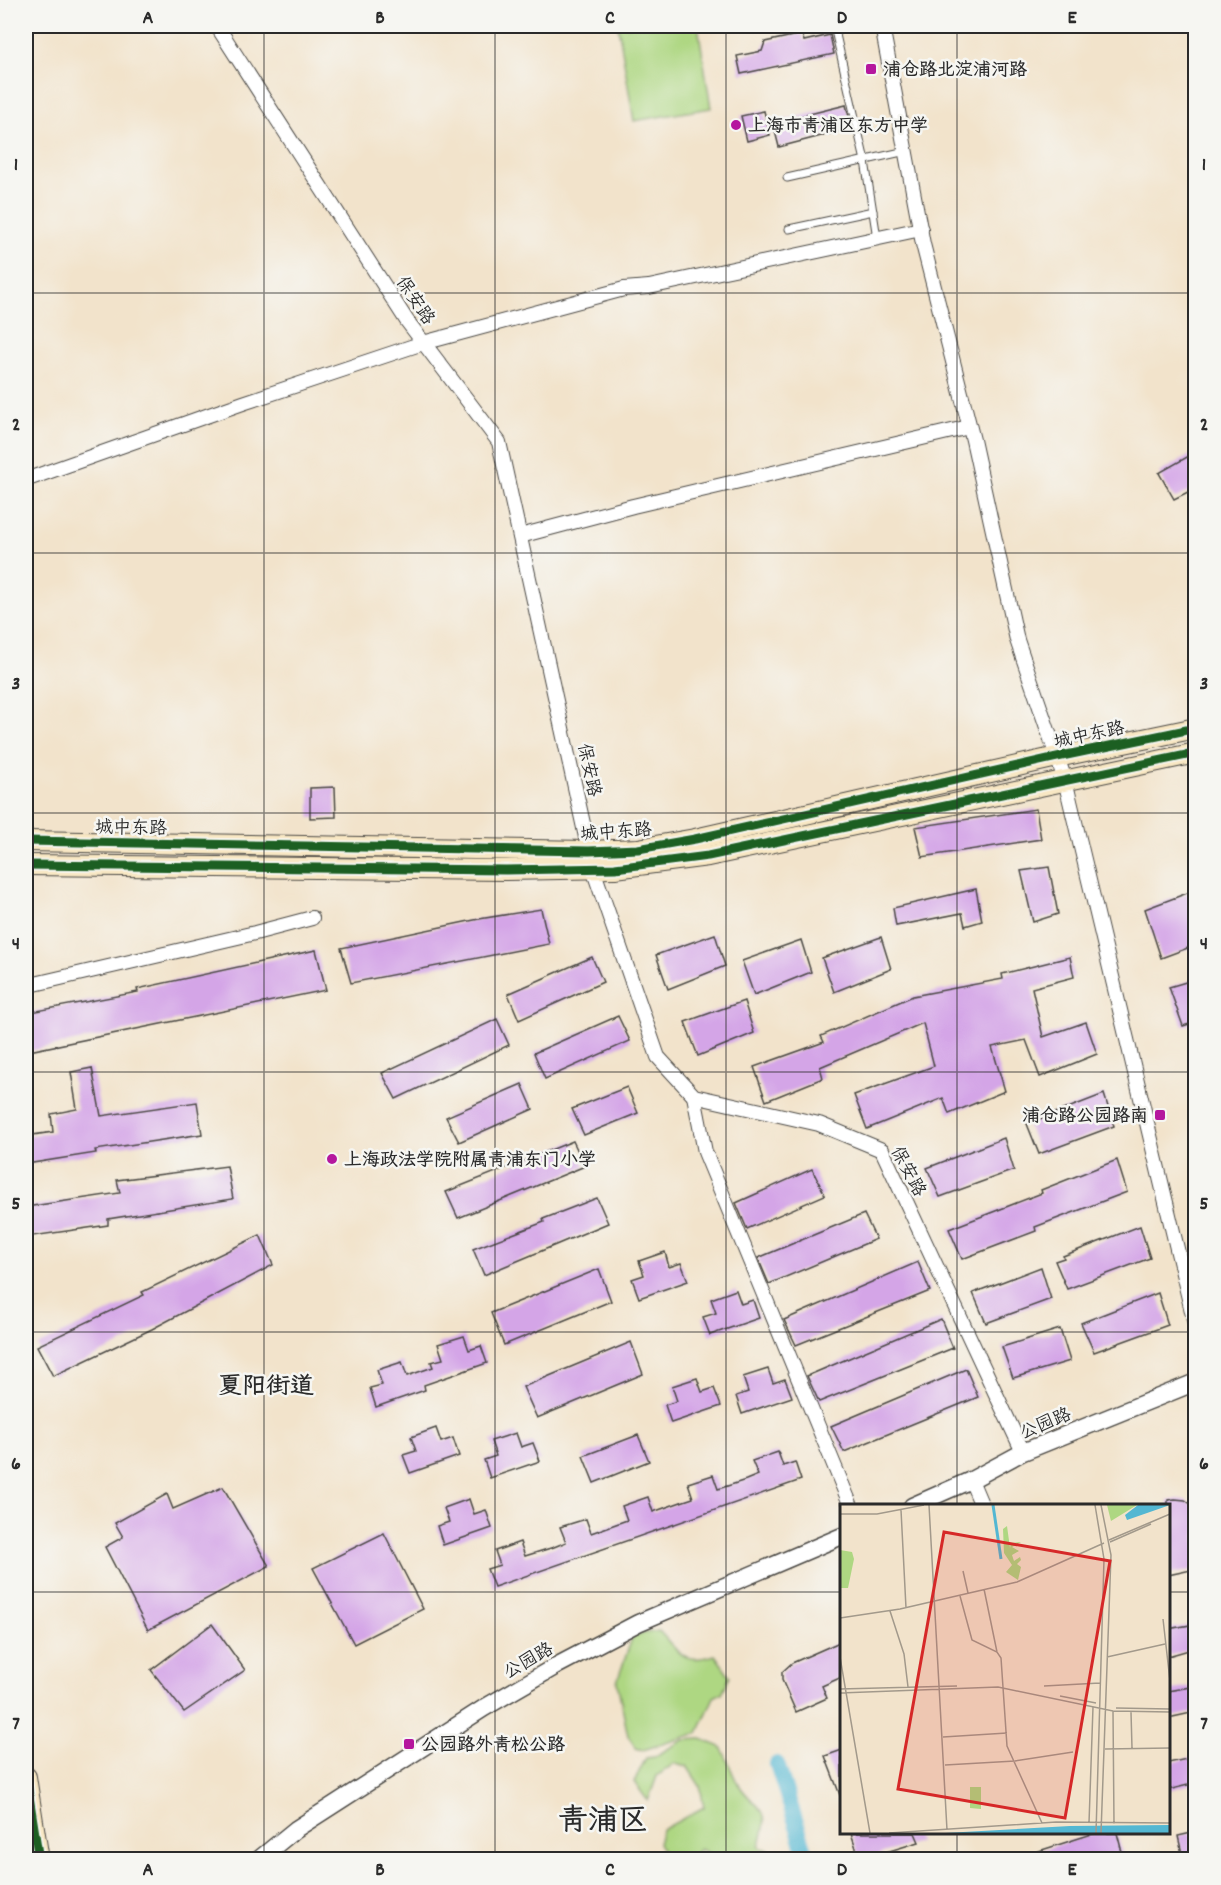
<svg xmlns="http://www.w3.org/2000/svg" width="1221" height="1885" font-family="Dekko,'LXGW WenKai TC',sans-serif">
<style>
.green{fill:#aed782;stroke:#6c8156;stroke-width:1.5}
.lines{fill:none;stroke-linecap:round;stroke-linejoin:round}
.canal{stroke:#53b7d2;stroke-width:16}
.building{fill:#d4a5e7}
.service-casing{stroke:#494743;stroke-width:9}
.minor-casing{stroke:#494743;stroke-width:16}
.tertiary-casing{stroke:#494743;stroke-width:19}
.secondary-casing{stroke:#494743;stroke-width:22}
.service{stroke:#fff;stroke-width:7}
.minor{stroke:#fff;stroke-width:14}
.tertiary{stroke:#fff;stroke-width:16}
.secondary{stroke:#f8e7c3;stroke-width:20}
.cycleway-casing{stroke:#f6f6f2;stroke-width:13}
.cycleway{stroke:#1b5e20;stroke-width:9}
.grid{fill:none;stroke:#2b2b2b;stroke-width:1.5;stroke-opacity:0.55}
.poi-dot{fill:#b5179e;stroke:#f6f6f2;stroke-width:2}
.labels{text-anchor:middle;stroke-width:5;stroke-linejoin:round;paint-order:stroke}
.poi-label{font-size:18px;font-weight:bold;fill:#2b2b2b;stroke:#f6f6f2;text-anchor:start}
.street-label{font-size:18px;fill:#2b2b2b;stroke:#f6f6f2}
.district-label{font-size:24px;font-weight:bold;fill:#2b2b2b;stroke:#f6f6f2}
.town-label{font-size:30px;font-weight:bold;fill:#2b2b2b;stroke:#f6f6f2}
.inset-river{fill:none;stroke:#53b7d2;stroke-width:3}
.inset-road{fill:none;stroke:#a2998b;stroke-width:1.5}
.view{fill:#d62828;fill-opacity:0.15;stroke:#d62828;stroke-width:3}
.inset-edge{fill:none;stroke:#2b2b2b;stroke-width:3}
.neatline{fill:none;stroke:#2b2b2b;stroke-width:2}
.grid-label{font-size:20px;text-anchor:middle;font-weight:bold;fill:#2b2b2b}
</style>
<rect width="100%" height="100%" fill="#f6f6f2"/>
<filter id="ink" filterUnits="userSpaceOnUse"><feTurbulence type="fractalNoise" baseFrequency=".0167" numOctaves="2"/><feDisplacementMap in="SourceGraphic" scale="12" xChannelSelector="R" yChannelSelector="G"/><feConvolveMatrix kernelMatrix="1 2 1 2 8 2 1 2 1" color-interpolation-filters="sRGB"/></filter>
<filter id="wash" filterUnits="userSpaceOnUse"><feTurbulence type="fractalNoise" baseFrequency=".008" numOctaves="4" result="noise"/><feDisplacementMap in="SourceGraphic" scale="24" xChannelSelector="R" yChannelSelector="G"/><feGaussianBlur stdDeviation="1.35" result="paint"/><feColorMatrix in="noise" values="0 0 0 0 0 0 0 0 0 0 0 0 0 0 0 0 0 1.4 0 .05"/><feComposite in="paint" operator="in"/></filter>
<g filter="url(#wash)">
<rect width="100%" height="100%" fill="#f2e3cb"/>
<g class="green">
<polygon points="618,26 698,26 711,108 634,121"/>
<path d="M659,1631C680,1653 683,1665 715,1655L730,1676L722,1693L714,1697L698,1733L643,1750L636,1748L628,1736L617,1682L633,1635Z"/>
<path d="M701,1739L721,1747C727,1758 731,1771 737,1782C756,1813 774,1802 759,1847L770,1851L774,1859H734V1856L723,1859H713L707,1852L700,1849L690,1859H667L658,1843L662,1830L704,1807L700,1786L687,1766L675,1763L657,1776L648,1801L634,1782L646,1758L654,1757L683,1740Z"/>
</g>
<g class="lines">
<polyline class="canal" points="777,1764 808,1860"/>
</g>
<g id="blocks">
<g class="building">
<polygon points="802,34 804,41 830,35 834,54 741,74 737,56 762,51 765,42"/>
<polygon points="846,105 852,128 779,147 773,123"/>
<polygon points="764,111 770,135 747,141 741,116"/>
<polygon points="1196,452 1196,488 1174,499 1159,473"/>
<polygon points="335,787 336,817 310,818 310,788"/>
<polygon points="1036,809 1041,839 922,857 915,827"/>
<polygon points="1049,867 1058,914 1033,922 1021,871"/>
<polygon points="976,889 982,921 965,926 962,913 896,926 893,908"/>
<polygon points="1190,892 1196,908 1196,945 1161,958 1145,909"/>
<polygon points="541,909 549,944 351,983 341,948 479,919"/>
<polygon points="715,934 725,966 668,989 656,955"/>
<polygon points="881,937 891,969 834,992 822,958"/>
<polygon points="801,940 811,972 754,995 742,961"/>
<polygon points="316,950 326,990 29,1051 26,1034 26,1013 138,992 137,989"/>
<polygon points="592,957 603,982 519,1020 508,994"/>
<polygon points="1070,957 1074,977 1032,988 1043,1037 1086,1022 1097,1054 1040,1077 1026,1040 992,1047 1005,1091 949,1114 943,1098 867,1129 854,1095 934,1066 923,1023 820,1067 823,1078 766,1101 754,1067 824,1042 821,1036 913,996 1003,979 1002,974"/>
<polygon points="1196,979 1196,1022 1183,1026 1169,987"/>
<polygon points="744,1001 754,1033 698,1056 685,1022"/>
<polygon points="618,1016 630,1041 545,1079 534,1053"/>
<polygon points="497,1019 509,1045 396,1099 382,1073"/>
<polygon points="92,1068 101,1116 197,1102 202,1134 95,1150 96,1153 26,1164 26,1136 53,1132 51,1114 77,1109 71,1072"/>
<polygon points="522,1084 533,1109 459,1142 446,1117"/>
<polygon points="627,1087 638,1113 584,1135 572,1109"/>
<polygon points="1104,1094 1114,1126 1039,1154 1027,1124"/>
<polygon points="1004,1138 1014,1170 940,1197 927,1168"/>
<polygon points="573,1141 585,1166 458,1218 446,1192"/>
<polygon points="1117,1160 1127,1192 1035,1227 1036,1231 962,1259 949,1229 1042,1193 1041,1190"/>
<polygon points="227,1166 233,1199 108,1219 108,1225 26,1237 26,1207 120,1193 117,1180"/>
<polygon points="812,1169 825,1195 747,1229 736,1203"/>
<polygon points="597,1198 608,1223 484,1275 473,1249 544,1222 543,1219"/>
<polygon points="864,1214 876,1239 769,1284 758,1258"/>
<polygon points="1140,1226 1150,1258 1067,1289 1055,1261 1064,1258 1063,1256"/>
<polygon points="260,1235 273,1265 152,1329 53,1376 37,1346 144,1295 142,1292"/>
<polygon points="665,1252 669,1267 681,1263 688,1281 639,1298 632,1279 644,1275 639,1261"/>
<polygon points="918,1262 930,1291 796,1345 784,1320"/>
<polygon points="1041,1267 1051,1299 986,1323 973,1293"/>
<polygon points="599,1269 611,1301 504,1345 491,1313"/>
<polygon points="736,1290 741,1304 753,1300 759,1318 710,1335 703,1317 716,1313 711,1299"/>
<polygon points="1158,1293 1168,1325 1094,1352 1081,1323"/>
<polygon points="941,1319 953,1348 819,1402 807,1376"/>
<polygon points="1060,1329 1070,1361 1013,1378 1002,1347"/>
<polygon points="464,1336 469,1350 481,1346 487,1363 424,1385 425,1390 376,1407 370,1388 382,1385 377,1370 402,1362 407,1376 433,1367 431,1362 443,1359 438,1344"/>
<polygon points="631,1342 643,1374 537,1418 523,1387"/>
<polygon points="768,1369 773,1383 785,1379 792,1397 742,1414 736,1396 748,1392 743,1377"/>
<polygon points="966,1369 978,1397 844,1452 831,1426"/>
<polygon points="697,1378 702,1392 714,1388 721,1406 671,1423 665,1405 677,1401 672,1386"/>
<polygon points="436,1428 441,1442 453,1438 459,1456 410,1473 403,1455 416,1451 411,1437"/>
<polygon points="516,1433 521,1447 533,1443 540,1461 490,1478 484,1460 496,1456 491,1441"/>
<polygon points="638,1435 649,1461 594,1483 583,1456"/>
<polygon points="778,1452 783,1466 795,1462 801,1480 494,1587 487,1569 500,1565 495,1551 520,1542 525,1556 554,1547 566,1542 560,1527 586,1519 591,1533 627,1520 622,1506 648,1497 653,1512 681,1502 693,1498 688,1483 713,1475 718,1489 746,1480 758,1475 752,1461"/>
<polygon points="223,1487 269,1566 148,1630 105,1547 123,1537 115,1523 167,1494 173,1509"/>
<polygon points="469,1499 474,1514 486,1510 492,1528 443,1545 437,1526 449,1522 444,1508"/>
<polygon points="1175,1499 1185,1500 1196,1508 1196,1569 1168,1575 1168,1500"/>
<polygon points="384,1533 423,1609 354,1644 313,1568"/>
<polygon points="212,1624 245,1670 184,1712 151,1670"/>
<polygon points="1196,1624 1196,1648 1168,1656 1168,1629"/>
<polygon points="842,1641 842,1677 822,1686 827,1698 796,1712 782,1680 782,1672 792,1663"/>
<polygon points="1196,1686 1196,1712 1168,1718 1168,1691"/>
<polygon points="842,1750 842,1795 840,1795 825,1756"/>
<polygon points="1196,1757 1196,1783 1168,1790 1168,1763"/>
<polygon points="1196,1832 1196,1855 1183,1858 1178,1836"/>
<polygon points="851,1833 915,1833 919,1842 860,1860"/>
<polygon points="1095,1833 1117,1833 1124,1860 1021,1860 1020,1857"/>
</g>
</g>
</g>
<g filter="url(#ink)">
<use href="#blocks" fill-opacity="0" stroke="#494743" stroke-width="1.5"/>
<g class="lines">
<defs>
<g id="service">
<polyline points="834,26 865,161 877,238"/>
<polyline points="787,178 906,151"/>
<polyline points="789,229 873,211"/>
</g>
<g id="minor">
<polyline points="217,26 407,321 499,442 593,869 658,1057 694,1096 819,1124 882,1150 1023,1452"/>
<polyline points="882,26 923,244 973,440 1017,640 1065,780 1196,1328"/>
<polyline points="28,479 243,403 423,343 624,289 649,287 921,229"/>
<polyline points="520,536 633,506 969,427"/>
<polyline points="26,986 255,933 312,918"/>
<polyline points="694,1096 705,1152 851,1506"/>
<polyline points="971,1480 982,1506"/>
</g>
<g id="tertiary">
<polyline points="912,1506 971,1480 1023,1452 1196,1382"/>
<polyline points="258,1860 296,1829 484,1708 558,1665 638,1623 842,1536"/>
</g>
<g id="secondary">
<polyline points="26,841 589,851 638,849 695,839 1057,757 1196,728"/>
<polyline points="26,865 506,870 615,868 708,856 1196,753"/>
<polyline points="26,1777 39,1860"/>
</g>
</defs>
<use href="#service" class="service-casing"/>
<use href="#minor" class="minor-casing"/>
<use href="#tertiary" class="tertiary-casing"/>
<use href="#secondary" class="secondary-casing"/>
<use href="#service" class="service"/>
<use href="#minor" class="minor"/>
<use href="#tertiary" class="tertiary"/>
<use href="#secondary" class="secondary"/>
<defs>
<g id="cycleway">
<polyline points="26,841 589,851 638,849 695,839 1057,757 1196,728"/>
<polyline points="26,865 506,870 615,868 708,856 1196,753"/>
<polyline points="26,1777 39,1860"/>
</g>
</defs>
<use href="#cycleway" class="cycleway-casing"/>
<use href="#cycleway" class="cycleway"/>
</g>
</g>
<path class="grid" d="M264,26V1860M495,26V1860M726,26V1860M957,26V1506M26,293H1196M26,553H1196M26,813H1196M26,1072H1196M26,1332H1196M26,1592H842M1168,1592H1196M957,1832V1860"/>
<g class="poi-dot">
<rect x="865" y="63" width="12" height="12" rx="3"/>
<circle cx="736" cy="125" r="6"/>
<rect x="1154" y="1109" width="12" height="12" rx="3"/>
<circle cx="332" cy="1159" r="6"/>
<rect x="403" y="1738" width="12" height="12" rx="3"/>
</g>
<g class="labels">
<g class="poi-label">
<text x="883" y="75">浦仓路北淀浦河路</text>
<text x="748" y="131">上海市青浦区东方中学</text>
<text x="1148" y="1121" text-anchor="end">浦仓路公园路南</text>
<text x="344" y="1165">上海政法学院附属青浦东门小学</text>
<text x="421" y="1750">公园路外青松公路</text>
</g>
<g class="street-label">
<text transform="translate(416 300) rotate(56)" y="6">保安路</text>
<text transform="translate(1089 734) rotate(-12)" y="6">城中东路</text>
<text transform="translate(590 770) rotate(78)" y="6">保安路</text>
<text transform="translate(131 827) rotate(1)" y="6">城中东路</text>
<text transform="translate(616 831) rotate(-4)" y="6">城中东路</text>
<text transform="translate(909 1171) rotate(62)" y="6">保安路</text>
<text transform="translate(1045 1423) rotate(-23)" y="6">公园路</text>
<text transform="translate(528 1660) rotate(-30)" y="6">公园路</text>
</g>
<g class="district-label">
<text x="266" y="1393">夏阳街道</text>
</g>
<g class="town-label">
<text x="603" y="1829">青浦区</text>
</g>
</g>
<g transform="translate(840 1504)">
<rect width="330" height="330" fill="#f2e3cb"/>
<path d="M267,1H297L271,17ZM167,22L170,44L171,39L181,38L172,43L179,47L172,51L174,57L180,53L181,56L177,60L181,63L178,76L166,68L172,61L164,49L163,25ZM0,46L12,48L14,55L8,84H0ZM130,283H141V305L130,304Z" fill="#aed782"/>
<path d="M298,1H330L287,16L285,11ZM230,322L329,321L330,329H105Z" fill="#53b7d2"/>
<path class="inset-river" d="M153,1L161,55"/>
<path class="inset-road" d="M89,1L107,326M255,1L264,55L256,329M61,6L66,104M0,10H37L84,1M269,36L330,10M270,38L311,20M123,67L128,89M144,85L157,148M120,92L132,136L157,148L161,154L167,242L202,319M50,107L64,150L68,183M0,114L60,105L177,78L264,39M323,115L330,177M0,153L30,329M267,153L325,140M204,182L260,179M0,185L117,182M0,189L158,183L273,207L330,208M220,192L256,199M276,204L330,205M273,207L274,320M291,208L292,244M103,233L167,229M265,245L330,244M105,261L175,257L233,248M249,319L253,203M49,329L216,318L330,319M261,329L271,51L261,1"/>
<path class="view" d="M104,28L270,57L225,314L58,285Z"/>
<rect width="330" height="330" class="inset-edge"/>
</g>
<rect width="1221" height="1885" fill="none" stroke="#f6f6f2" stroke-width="66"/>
<rect x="33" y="33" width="1155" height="1819" class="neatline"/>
<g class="grid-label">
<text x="148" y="23">A</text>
<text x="380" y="23">B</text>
<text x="610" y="23">C</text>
<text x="842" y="23">D</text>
<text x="1072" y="23">E</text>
<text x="16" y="170">1</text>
<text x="1204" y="170">1</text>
<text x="16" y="430">2</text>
<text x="1204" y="430">2</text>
<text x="16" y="689">3</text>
<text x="1204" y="689">3</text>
<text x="16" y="949">4</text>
<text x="1204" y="949">4</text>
<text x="16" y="1209">5</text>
<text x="1204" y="1209">5</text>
<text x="16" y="1469">6</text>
<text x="1204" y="1469">6</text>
<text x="16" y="1729">7</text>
<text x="1204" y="1729">7</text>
<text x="148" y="1875">A</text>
<text x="380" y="1875">B</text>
<text x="610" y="1875">C</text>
<text x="842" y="1875">D</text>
<text x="1072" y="1875">E</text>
</g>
</svg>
